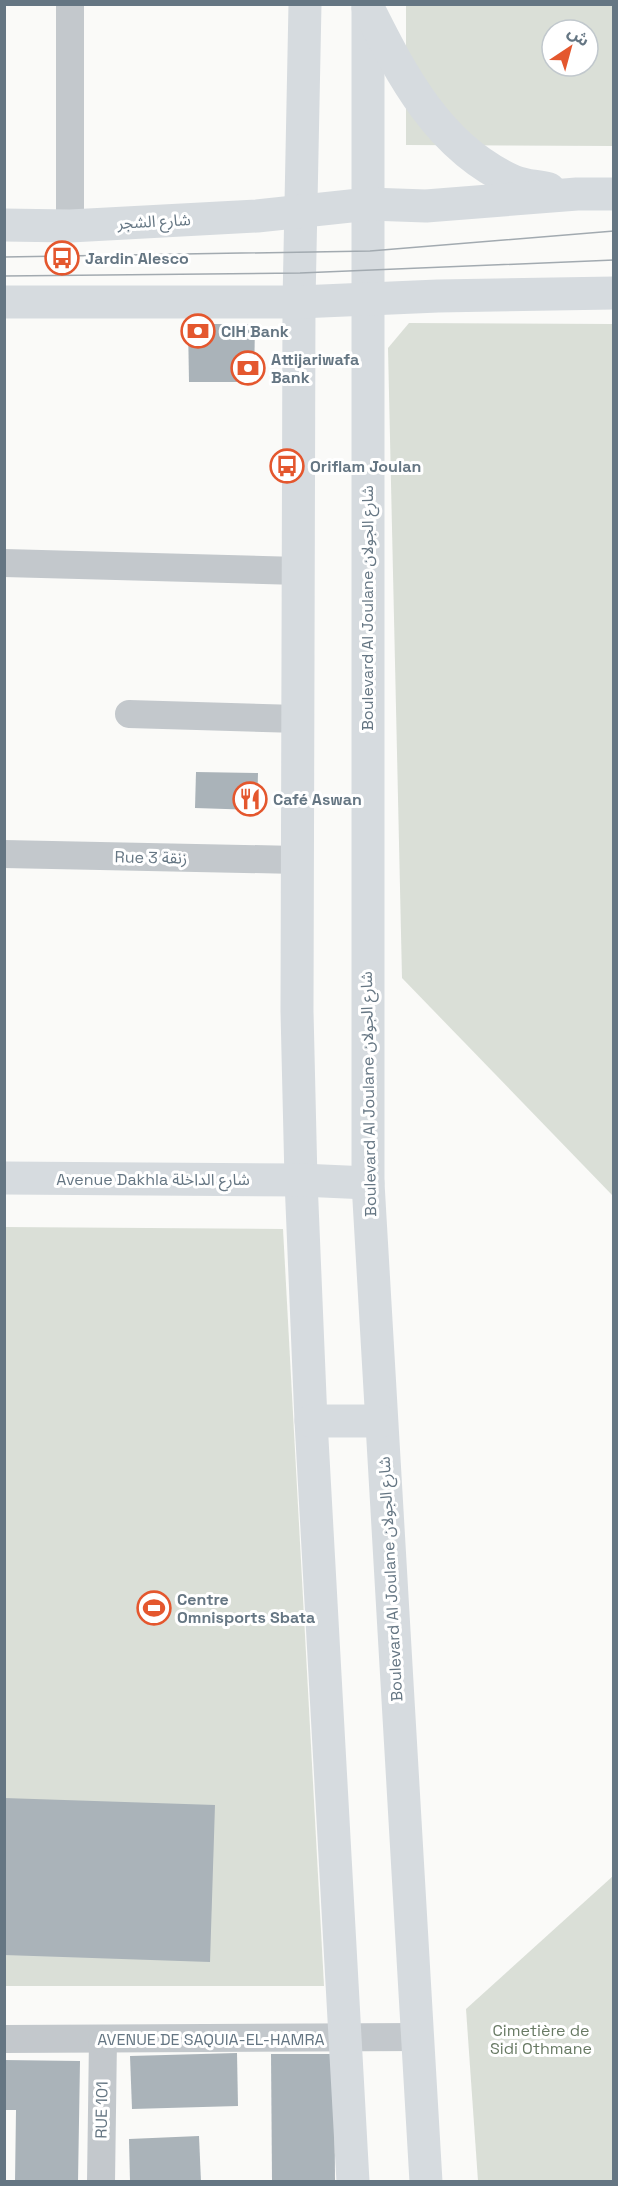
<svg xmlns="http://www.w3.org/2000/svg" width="618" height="2186" font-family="'Space Grotesk','Noto Sans Arabic',sans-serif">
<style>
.green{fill:#dadfd7;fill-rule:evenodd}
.building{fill:#aab3b9}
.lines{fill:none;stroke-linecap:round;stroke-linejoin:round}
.street{stroke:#c3c8cc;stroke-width:28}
.secondary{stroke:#d6dbdf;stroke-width:33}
.primary{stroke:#d6dbdf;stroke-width:33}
.tram{stroke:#a2aab0;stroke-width:1.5}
.labels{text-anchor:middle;stroke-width:6;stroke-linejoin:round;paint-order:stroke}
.street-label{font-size:16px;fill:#657683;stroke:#fff}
.poi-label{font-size:16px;font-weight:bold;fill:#657683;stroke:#fff;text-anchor:start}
.park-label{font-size:16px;fill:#687a64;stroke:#fff}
</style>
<rect width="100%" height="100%" fill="#fafaf8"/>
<g class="green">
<path d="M406,5H613V146L406,145ZM552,30H588V66H552Z"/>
<polygon points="409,323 613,324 613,1196 402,978 388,348"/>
<polygon points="5,1227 283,1229 324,1986 5,1986"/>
<polygon points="613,1876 613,2181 478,2181 466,2009"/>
</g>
<g class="building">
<polygon points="188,324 255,324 254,382 189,382"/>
<polygon points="196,772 258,773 257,810 195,808"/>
<polygon points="4,1798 215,1805 210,1962 4,1955"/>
<polygon points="237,2053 238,2106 132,2109 130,2056"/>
<polygon points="271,2054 334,2054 335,2182 272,2182"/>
<polygon points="4,2060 80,2061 78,2182 15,2182 16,2110 4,2110"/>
<polygon points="199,2136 201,2182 130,2182 129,2139"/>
</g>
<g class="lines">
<g class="street">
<polyline points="70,226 70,4"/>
<polyline points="4,563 299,571"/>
<polyline points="129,714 298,719"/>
<polyline points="4,854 297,860"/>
<polyline points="4,2039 418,2037"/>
<polyline points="101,2182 103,2039"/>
</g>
<g class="secondary">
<polyline points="305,4 299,302 297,1011 301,1180 311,1421 353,2182"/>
<polyline points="368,4 368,1183 426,2182"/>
<polyline points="4,1178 301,1180 368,1183"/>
<polyline points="311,1421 381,1421"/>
</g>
<g class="primary">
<path d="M368,8C402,76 439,148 513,181C524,186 538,186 549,189"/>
<polyline points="4,225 70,226 257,216 369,204 426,206 577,194 614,194"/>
<polyline points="4,302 299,302 438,296 614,293"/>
</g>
<g class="tram">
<polyline points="4,257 370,251 614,231"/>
<polyline points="4,276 300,273 614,260"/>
</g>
</g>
<defs>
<symbol id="bus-ring" viewBox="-11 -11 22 22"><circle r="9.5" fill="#fff" stroke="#e4572e" stroke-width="1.5"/><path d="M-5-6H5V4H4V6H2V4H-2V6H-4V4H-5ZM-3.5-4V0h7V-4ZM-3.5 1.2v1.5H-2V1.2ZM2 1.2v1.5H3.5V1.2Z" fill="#e4572e"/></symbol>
<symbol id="bank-ring" viewBox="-11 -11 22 22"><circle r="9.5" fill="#fff" stroke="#e4572e" stroke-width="1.5"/><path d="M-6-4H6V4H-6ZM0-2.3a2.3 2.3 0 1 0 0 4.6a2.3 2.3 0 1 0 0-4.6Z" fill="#e4572e"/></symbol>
<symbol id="restaurant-ring" viewBox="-11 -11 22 22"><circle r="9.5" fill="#fff" stroke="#e4572e" stroke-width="1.5"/><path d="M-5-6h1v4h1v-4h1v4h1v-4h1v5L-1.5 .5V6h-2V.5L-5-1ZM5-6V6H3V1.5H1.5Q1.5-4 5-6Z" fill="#e4572e"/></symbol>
<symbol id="stadium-ring" viewBox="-11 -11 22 22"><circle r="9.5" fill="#fff" stroke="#e4572e" stroke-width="1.5"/><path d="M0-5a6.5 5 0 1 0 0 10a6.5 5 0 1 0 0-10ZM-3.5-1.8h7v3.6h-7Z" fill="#e4572e"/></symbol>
</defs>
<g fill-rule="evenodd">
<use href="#bus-ring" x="43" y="239" width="38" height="38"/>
<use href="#bank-ring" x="179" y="312" width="38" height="38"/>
<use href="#bank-ring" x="229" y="349" width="38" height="38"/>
<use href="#bus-ring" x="268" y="447" width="38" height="38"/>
<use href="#restaurant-ring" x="231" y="780" width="38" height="38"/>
<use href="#stadium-ring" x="135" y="1589" width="38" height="38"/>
</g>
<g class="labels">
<g class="street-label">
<text transform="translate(154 221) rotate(-3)" y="6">شارع الشجر</text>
<text transform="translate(367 608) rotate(-90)" y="6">Boulevard Al Joulane شارع الجولان</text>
<text transform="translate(151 857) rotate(1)" y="6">Rue 3 زنقة</text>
<text transform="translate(368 1094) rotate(-91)" y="6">Boulevard Al Joulane شارع الجولان</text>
<text x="153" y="1185">Avenue Dakhla شارع الداخلة</text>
<text transform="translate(390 1579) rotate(-93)" y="6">Boulevard Al Joulane شارع الجولان</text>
<text x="211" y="2045">AVENUE DE SAQUIA-EL-HAMRA</text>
<text transform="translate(101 2110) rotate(-89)" y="6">RUE 101</text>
</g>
<g class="poi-label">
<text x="85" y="264">Jardin Alesco</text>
<text x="221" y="337">CIH Bank</text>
<text x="271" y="365">Attijariwafa<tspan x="271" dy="18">Bank</tspan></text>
<text x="310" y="472">Oriflam Joulan</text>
<text x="273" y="805">Café Aswan</text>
<text x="177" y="1605">Centre<tspan x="177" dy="18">Omnisports Sbata</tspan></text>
</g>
<g class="park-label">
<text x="541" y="2036">Cimetière de<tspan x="541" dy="18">Sidi Othmane</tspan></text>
</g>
</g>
<rect width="618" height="2186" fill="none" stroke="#657683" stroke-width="12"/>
<g transform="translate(570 48) rotate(36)"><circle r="28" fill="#ffffff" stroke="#c1c8cd" stroke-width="1.5"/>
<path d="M0-4.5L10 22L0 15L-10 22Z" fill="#e4572e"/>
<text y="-9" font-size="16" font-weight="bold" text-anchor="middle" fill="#657683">ش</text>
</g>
</svg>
